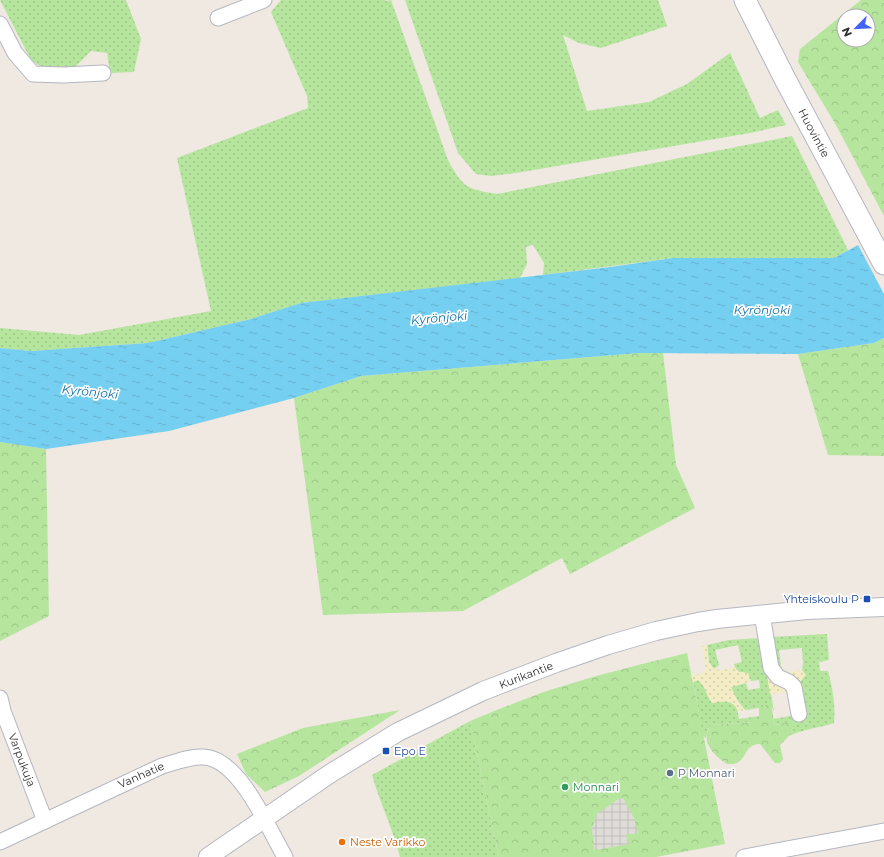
<svg xmlns="http://www.w3.org/2000/svg" width="884" height="857" font-family="Montserrat,sans-serif">
<style>
.grass{fill:url(#grass-dots)}
.forest{fill:url(#forest-crowns);fill-rule:evenodd}
.sand{fill:url(#sand-dots)}
.plaza{fill:url(#plaza-grid)}
.water{fill:url(#water-ripples)}
.pier{fill:#efe9e1}
.lines{fill:none;stroke-linecap:round;stroke-linejoin:round}
.minor-casing{stroke:#b4b7c1;stroke-width:17}
.tertiary-casing{stroke:#b4b7c1;stroke-width:20}
.secondary-casing{stroke:#b4b7c1;stroke-width:23}
.minor{stroke:#fff;stroke-width:15}
.tertiary{stroke:#fff;stroke-width:18}
.secondary{stroke:#fff;stroke-width:21}
.transit-dot{fill:#1a4fb4;stroke:#fff;stroke-width:1.5}
.service-dot{fill:#5c6f8a;stroke:#fff;stroke-width:1.5}
.leisure-dot{fill:#2e9e5b;stroke:#fff;stroke-width:1.5}
.food-dot{fill:#e8710a;stroke:#fff;stroke-width:1.5}
.labels{text-anchor:middle;stroke-width:3.5;stroke-linejoin:round;paint-order:stroke}
.street-label{font-size:11px;fill:#2e2e2e;stroke:#fff}
.transit-label{font-size:11px;fill:#164399;stroke:#fff;text-anchor:end}
.service-label{font-size:11px;fill:#4e5e75;stroke:#fff;text-anchor:start}
.leisure-label{font-size:11px;fill:#27864d;stroke:#fff;text-anchor:start}
.food-label{font-size:11px;fill:#c56008;stroke:#fff;text-anchor:start}
.water-label{font-size:12px;font-style:italic;fill:#0d6fa3;stroke:#fff}
</style>
<defs>
<pattern id="grass-dots" width="8" height="8" patternUnits="userSpaceOnUse"><rect width="8" height="8" fill="#b6e59e"/><path d="M2 2h.1M6 6h.1" fill="none" stroke="#9dc588" stroke-width="1.8" stroke-linecap="round"/></pattern>
<pattern id="forest-crowns" width="20" height="18" patternUnits="userSpaceOnUse"><rect width="20" height="18" fill="#b6e59e"/><path d="M2 6a3 3 0 1 1 6 0M12 15a3 3 0 1 1 6 0" fill="none" stroke="#9dc588"/></pattern>
<pattern id="sand-dots" width="8" height="8" patternUnits="userSpaceOnUse"><rect width="8" height="8" fill="#f3ecc5"/><path d="M2 2h.1M6 6h.1" fill="none" stroke="#d1cbaa" stroke-width="1.8" stroke-linecap="round"/></pattern>
<pattern id="plaza-grid" width="8" height="8" patternUnits="userSpaceOnUse"><rect width="8" height="8" fill="#dfdcd8"/><path d="M0 4h8M4 0v8" fill="none" stroke="#c0bdba"/></pattern>
<pattern id="water-ripples" width="26" height="14" patternUnits="userSpaceOnUse"><rect width="26" height="14" fill="#75cff0"/><path d="M2 4q2-2 4 0t4 0M15 11q2-2 4 0t4 0" fill="none" stroke="#66b2ce"/></pattern>
</defs>
<rect width="100%" height="100%" fill="#efe9e1"/>
<g class="grass">
<polygon points="0,0 126,0 141,39 134,72 110,73 107,53 91,51 76,66 44,69 31,60"/>
<path d="M281,0H385L386,1L391,0L448,160C463,188 467,189 497,194L792,136L848,250L834,258H673L543,275L544,263L533,245L526,247L527,264L520,278L301,303L251,319L148,343L31,351L0,348V328L79,335L211,311L177,158L308,108L307,96L271,12Z"/>
<polygon points="405,0 658,0 667,26 601,48 579,43 563,35 587,111 649,102 687,84 730,53 760,118 778,110 786,125 750,133 516,173 491,176 476,174 458,153"/>
<path d="M827,634L829,660L819,662L820,671H828C832,686 836,707 834,723C819,728 803,729 789,736L793,727L781,724L775,725L773,719L796,715L799,682L805,675L802,670L803,664L802,648L779,650L781,666L776,664L770,637Z"/>
<path d="M761,638L774,711L770,705L762,711L761,719L753,722L711,725L708,729L706,738L703,736L693,682L698,680C706,686 706,695 712,703C728,700 737,699 739,719L759,716V708L745,710L737,700L731,687L746,683L748,690L760,688L759,680L751,681L743,672C737,673 735,669 734,664L742,662L738,645L715,650L719,665L714,669L709,662L707,645L729,640Z"/>
<path d="M470,721L499,857H400C393,829 380,803 372,775Z"/>
</g>
<g class="forest">
<path d="M861,0H884V216L836,125L798,62L800,49ZM844,16H868V40H844Z"/>
<polygon points="884,338 884,456 828,455 798,354 874,343"/>
<polygon points="639,353 663,353 676,465 695,508 570,574 562,558 463,611 323,615 294,398 361,376"/>
<polygon points="0,442 46,449 49,616 0,641"/>
<path d="M687,653L725,844L656,857H499L470,721C498,710 525,698 553,689C597,675 642,664 687,653Z"/>
<path d="M766,705H770C774,712 772,718 775,725L781,724L796,719L799,724L793,727L789,736L780,745L783,759L780,763H775L760,744C744,745 748,757 737,763C735,764 730,764 727,764C714,756 699,741 711,725L753,722L760,719L762,711Z"/>
<polygon points="400,710 299,776 265,792 246,774 237,754 303,728"/>
</g>
<g class="sand">
<polygon points="761,638 776,664 788,672 802,670 806,675 792,691 770,694"/>
<path d="M707,645L709,662L713,669L717,668L719,671L732,668L734,666L739,672L748,673L751,681L731,687L737,700L745,710L738,711C733,699 723,701 712,703C706,695 706,686 698,680L693,682L691,675L701,674L706,670L702,646Z"/>
</g>
<polygon class="plaza" points="623,798 634,818 638,833 626,835 629,844 594,850 592,828 597,814 617,800"/>
<polygon class="water" points="884,231 884,338 874,343 798,354 639,353 361,376 294,398 169,431 46,449 0,442 0,348 31,351 148,343 251,319 301,303 610,267 673,258 834,258"/>
<polygon class="pier" points="884,229 884,294 857,243"/>
<g class="lines">
<defs>
<g id="minor">
<polyline points="218,18 264,0"/>
<polyline points="0,24 15,53 33,74 64,75 103,73"/>
<polyline points="762,614 771,668 778,677 789,682 794,687 799,714"/>
<polyline points="0,698 3,711 45,821"/>
<path d="M0,842L162,766C176,762 190,756 204,757C240,759 269,830 285,857"/>
<polyline points="744,857 884,831"/>
</g>
<polyline id="tertiary" points="208,857 331,773 398,732 483,691 556,663 608,645 656,631 698,622 717,619 807,610 884,607"/>
<polyline id="secondary" points="745,0 785,79 884,264"/>
</defs>
<use href="#minor" class="minor-casing"/>
<use href="#tertiary" class="tertiary-casing"/>
<use href="#secondary" class="secondary-casing"/>
<use href="#minor" class="minor"/>
<use href="#tertiary" class="tertiary"/>
<use href="#secondary" class="secondary"/>
</g>
<g class="transit-dot">
<rect x="863" y="595" width="8" height="8" rx="2"/>
<rect x="382" y="747" width="8" height="8" rx="2"/>
</g>
<circle class="service-dot" cx="670" cy="773" r="4"/>
<circle class="leisure-dot" cx="565" cy="787" r="4"/>
<circle class="food-dot" cx="342" cy="842" r="4"/>
<g class="labels">
<g class="street-label">
<text transform="translate(814 133) rotate(62)" y="4">Huovintie</text>
<text transform="translate(526 675) rotate(-21)" y="4">Kurikantie</text>
<text transform="translate(22 760) rotate(69)" y="4">Varpukuja</text>
<text transform="translate(141 775) rotate(-24)" y="4">Vanhatie</text>
</g>
<g class="transit-label">
<text x="859" y="603">Yhteiskoulu P</text>
<text x="394" y="755" text-anchor="start">Epo E</text>
</g>
<g class="service-label">
<text x="678" y="777">P Monnari</text>
</g>
<g class="leisure-label">
<text x="573" y="791">Monnari</text>
</g>
<g class="food-label">
<text x="350" y="846">Neste Varikko</text>
</g>
<g class="water-label">
<text x="762" y="314">Kyrönjoki</text>
<text transform="translate(439 318) rotate(-5)" y="4">Kyrönjoki</text>
<text transform="translate(90 392) rotate(6)" y="4">Kyrönjoki</text>
</g>
</g>
<g transform="translate(856 28) rotate(246)"><circle r="19" fill="#ffffff" stroke="#ababab"/>
<path d="M0-3L7 15L0 10L-7 15Z" fill="#4264fb"/>
<text y="-6" font-size="11" font-weight="bold" text-anchor="middle" fill="#2e2e2e">N</text>
</g>
</svg>
